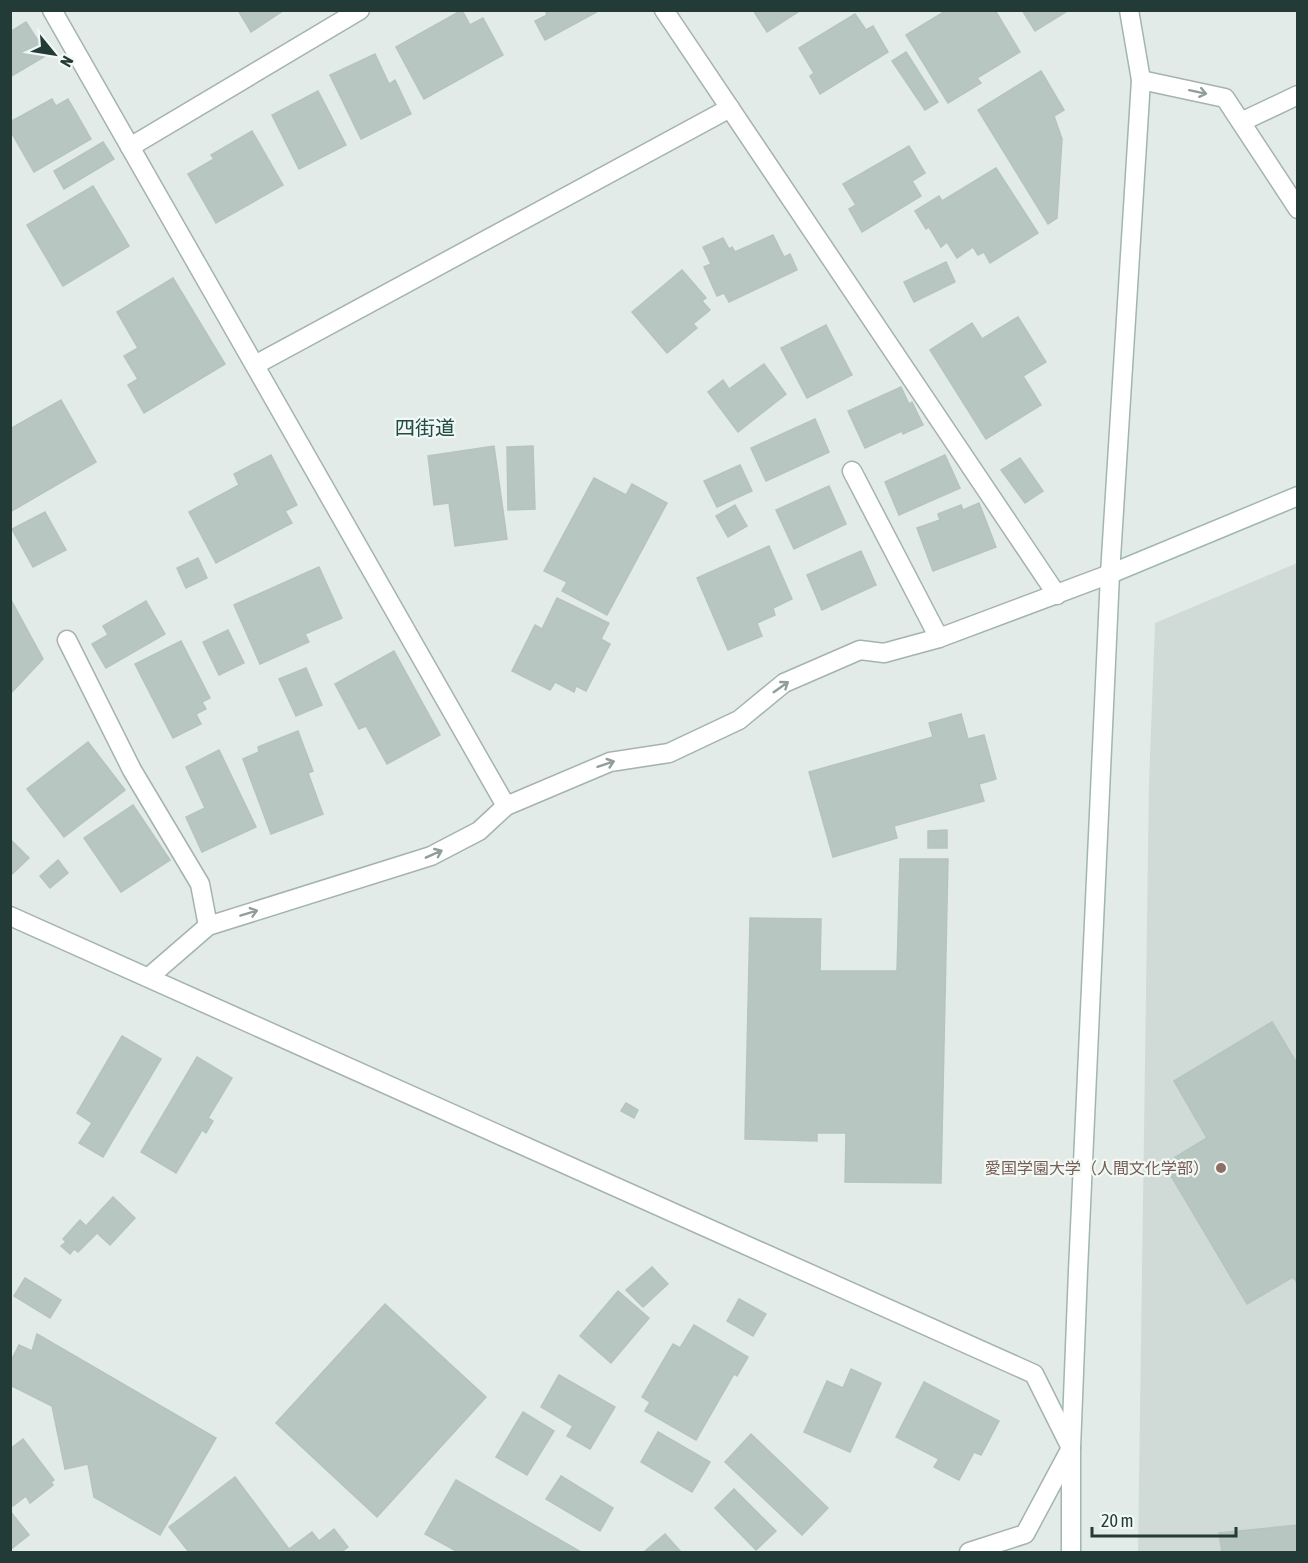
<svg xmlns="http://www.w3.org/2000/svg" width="1308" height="1563" font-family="'Asap Condensed','Noto Sans JP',sans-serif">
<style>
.built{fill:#d0dbd7}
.building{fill:#b7c6c1;stroke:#b5c4bf;stroke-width:1.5}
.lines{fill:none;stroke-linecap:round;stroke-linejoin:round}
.lane-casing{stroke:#a5b3af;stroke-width:21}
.street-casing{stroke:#a5b3af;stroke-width:21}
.secondary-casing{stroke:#a1b6b0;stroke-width:21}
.lane{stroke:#fff;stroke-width:18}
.street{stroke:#fff;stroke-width:18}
.secondary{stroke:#fff;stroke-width:18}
.oneway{stroke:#919d9a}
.education-dot{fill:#8d6e63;stroke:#f2f8f5;stroke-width:2}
.labels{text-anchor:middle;stroke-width:4.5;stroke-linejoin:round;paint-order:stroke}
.education-label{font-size:16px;fill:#785e54;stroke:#f2f8f5;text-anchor:end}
.quarter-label{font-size:20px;fill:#204c45;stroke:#f2f8f5}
</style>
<rect width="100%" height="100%" fill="#e2ebe8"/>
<polygon class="built" points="1297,563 1297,1552 1138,1552 1149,783 1155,623"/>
<g class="building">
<polygon points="238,10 284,10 251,32"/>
<polygon points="462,10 470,25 483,18 503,55 424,99 396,47"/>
<polygon points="545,10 600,10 545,40 535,21 547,15"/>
<polygon points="753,10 801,10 767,32"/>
<polygon points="947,10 995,10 1020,52 977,78 981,83 948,103 906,35"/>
<polygon points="1022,10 1069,10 1035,31"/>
<polygon points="855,14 866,30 873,26 888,52 820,94 810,76 814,73 799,48"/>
<polygon points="26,22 47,55 10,77 10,32"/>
<polygon points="906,52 938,102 925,110 892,61"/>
<polygon points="375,54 389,84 395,80 411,114 361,139 330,75"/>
<polygon points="1041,71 1064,110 1054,116 1062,139 1057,218 1048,224 978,110"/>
<polygon points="318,91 346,145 299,169 272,115"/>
<polygon points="52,99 56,106 68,99 91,139 34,172 10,130 10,122"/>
<polygon points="252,131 283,185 216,223 188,174 214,159 211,155"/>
<polygon points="103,142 114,159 64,189 54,171"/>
<polygon points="909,146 925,173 912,181 921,196 862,232 849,209 856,205 843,184"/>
<polygon points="996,168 1038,233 990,263 984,252 978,255 973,247 957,258 947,242 941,247 929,227 926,229 915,211 939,196 942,201"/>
<polygon points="93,186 129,246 63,286 27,225"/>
<polygon points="773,235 784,257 790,254 797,270 729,302 724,293 717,296 704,267 711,264 703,247 723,238 729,249 732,247 735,252"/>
<polygon points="946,262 955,282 914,302 904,282"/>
<polygon points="682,270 706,298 702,301 710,310 693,324 697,328 667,353 632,312"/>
<polygon points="173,278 225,364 144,413 128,385 138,379 124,356 138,348 117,312"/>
<polygon points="1018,317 1046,362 1023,376 1041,405 986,439 930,350 972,323 982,339"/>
<polygon points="826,325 852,375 807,398 781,348"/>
<polygon points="764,364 786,394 738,432 708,392 723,380 729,389"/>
<polygon points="901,387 909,404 912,402 923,425 903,434 902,431 865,448 848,411"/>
<polygon points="61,400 96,462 10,512 10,429"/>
<polygon points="815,419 829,452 766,481 751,448"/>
<polygon points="494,446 507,539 455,546 449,503 434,505 428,456"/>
<polygon points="533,446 535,509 508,510 507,447"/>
<polygon points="271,455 297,505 285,511 292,523 216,563 189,512 239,485 234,474"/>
<polygon points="945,455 960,488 899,515 885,482"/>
<polygon points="1020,458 1043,491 1025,503 1001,470"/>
<polygon points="740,465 752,491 717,507 704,481"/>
<polygon points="594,478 626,495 632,484 667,503 607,615 562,591 567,582 544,571"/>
<polygon points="829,486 846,524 794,549 776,510"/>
<polygon points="979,503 996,547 933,571 917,528 940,520 938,514 961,505 963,510"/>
<polygon points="735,505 747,526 728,537 716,516"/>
<polygon points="45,512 66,550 33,567 12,529"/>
<polygon points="769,546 792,599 773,608 775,615 757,623 762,636 728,650 697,578"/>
<polygon points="861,551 876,585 822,610 807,575"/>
<polygon points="198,558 207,578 186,588 177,568"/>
<polygon points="319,567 342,618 305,634 309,642 260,664 234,605"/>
<polygon points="10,598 43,659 10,694"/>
<polygon points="557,598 609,623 601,639 610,644 586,691 576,686 574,692 555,682 550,690 512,671 535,625 542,629"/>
<polygon points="146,601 165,634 106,668 92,644 108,635 103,626"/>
<polygon points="228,630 244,663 219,675 203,642"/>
<polygon points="181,641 210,698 202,702 206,709 196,714 201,724 173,738 135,664"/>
<polygon points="394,651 440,735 387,764 366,726 359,729 335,684"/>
<polygon points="306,668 322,705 296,716 279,679"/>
<polygon points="961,714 968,739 984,735 996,779 979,784 984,801 894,826 897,838 833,857 809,772 933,737 929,723"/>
<polygon points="298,731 313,771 308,773 323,814 271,834 243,759 259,752 258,747"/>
<polygon points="88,742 125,790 64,837 27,789"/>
<polygon points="219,750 256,827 202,852 186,817 205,808 186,767"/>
<polygon points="133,805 170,860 121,892 84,838"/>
<polygon points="947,830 947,848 928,848 928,831"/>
<polygon points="10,839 29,858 10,876"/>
<polygon points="900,859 948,859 941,1183 845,1182 846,1133 817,1133 817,1141 745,1139 750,918 821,919 820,971 897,971"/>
<polygon points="58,860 68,873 50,888 40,876"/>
<polygon points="1272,1022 1298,1065 1298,1284 1293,1277 1247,1304 1164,1164 1207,1138 1174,1081"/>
<polygon points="122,1036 161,1059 103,1157 79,1143 92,1123 77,1113"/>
<polygon points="197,1057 232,1078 208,1118 213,1121 206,1133 202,1130 176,1173 141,1152"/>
<polygon points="626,1103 638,1110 634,1118 621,1111"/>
<polygon points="113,1197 135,1218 110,1245 97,1233 78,1252 74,1249 70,1254 61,1246 66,1242 63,1239 80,1220 86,1226"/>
<polygon points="652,1267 668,1284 643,1307 626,1290"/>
<polygon points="25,1278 61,1300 50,1318 14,1296"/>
<polygon points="618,1291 649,1318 611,1363 580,1336"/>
<polygon points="739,1299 766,1314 753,1336 727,1321"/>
<polygon points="385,1304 486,1397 377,1517 276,1423"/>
<polygon points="694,1325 748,1357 737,1376 734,1374 696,1440 645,1411 650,1402 642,1397 673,1344 680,1348"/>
<polygon points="37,1334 216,1438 160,1535 94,1497 88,1464 65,1469 52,1406 10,1385 10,1363 19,1345 32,1351"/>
<polygon points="851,1369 881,1383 850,1452 804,1432 827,1381 843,1388"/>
<polygon points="559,1375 615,1407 590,1449 567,1436 573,1426 541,1407"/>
<polygon points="924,1382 999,1421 981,1455 974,1452 959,1480 934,1467 939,1459 896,1437"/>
<polygon points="523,1412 554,1431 527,1475 496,1457"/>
<polygon points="658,1432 710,1462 692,1492 641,1462"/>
<polygon points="751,1434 828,1508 802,1535 725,1462"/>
<polygon points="23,1439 54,1480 51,1482 53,1485 30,1503 26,1496 13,1506 10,1503 10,1449"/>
<polygon points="561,1476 613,1508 600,1531 546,1499"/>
<polygon points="235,1477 289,1549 312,1532 319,1541 334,1529 348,1547 341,1552 189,1552 169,1527"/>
<polygon points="456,1480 581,1552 458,1552 425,1534"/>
<polygon points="734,1489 776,1531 756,1550 715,1508"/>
<polygon points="10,1511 29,1535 10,1550"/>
<polygon points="1298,1525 1298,1552 1222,1552 1219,1533"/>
<polygon points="665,1534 681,1552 644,1552"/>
</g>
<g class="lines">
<defs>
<g id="lane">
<polyline points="1241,122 1298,95"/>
<polyline points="130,147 360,10"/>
<polyline points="852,471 939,638"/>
<polyline points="67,640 132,770 200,884 208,926"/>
</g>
<g id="street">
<polyline points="52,10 506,806"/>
<polyline points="664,10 1057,595"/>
<polyline points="1141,80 1225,98 1298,209"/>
<polyline points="255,365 730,108"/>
<polyline points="10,916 1034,1374 1071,1448 1025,1534 969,1552"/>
<polyline points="149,977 208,926 431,856 479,831 506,806 610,762 669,753 739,720 784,683 860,650 884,653 939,638 1110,574"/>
</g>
<g id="secondary">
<polyline points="1110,574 1298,496"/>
<polyline points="1071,1552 1071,1448 1078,1271 1110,574 1141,80 1129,10"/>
</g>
</defs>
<use href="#lane" class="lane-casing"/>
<use href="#street" class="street-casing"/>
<use href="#secondary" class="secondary-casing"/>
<use href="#lane" class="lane"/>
<use href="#street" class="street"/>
<use href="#secondary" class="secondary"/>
</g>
<defs><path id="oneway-shaft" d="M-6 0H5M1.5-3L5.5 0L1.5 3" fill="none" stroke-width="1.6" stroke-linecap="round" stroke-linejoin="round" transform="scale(1.5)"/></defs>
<g class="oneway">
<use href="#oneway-shaft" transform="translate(1198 92) rotate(12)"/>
<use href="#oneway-shaft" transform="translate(781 687) rotate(-35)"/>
<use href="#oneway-shaft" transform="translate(606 764) rotate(-19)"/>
<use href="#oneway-shaft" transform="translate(434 854) rotate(-24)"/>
<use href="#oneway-shaft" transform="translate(249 913) rotate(-17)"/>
</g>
<circle class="education-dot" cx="1221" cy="1168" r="6"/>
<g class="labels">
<g class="education-label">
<text x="1209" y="1174">愛国学園大学（人間文化学部）</text>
</g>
<g class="quarter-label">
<text x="425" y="435">四街道</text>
</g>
</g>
<rect width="1308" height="1563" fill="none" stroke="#233b36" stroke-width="24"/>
<g transform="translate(54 54) rotate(120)" stroke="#f2f8f5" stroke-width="4.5" paint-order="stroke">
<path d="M0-4.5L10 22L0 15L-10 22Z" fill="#233b36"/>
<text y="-9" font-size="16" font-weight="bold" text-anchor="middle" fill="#233b36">N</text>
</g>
<path d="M1092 1527v9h144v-9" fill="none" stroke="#233b36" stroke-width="3"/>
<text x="1101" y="1527" font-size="18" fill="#233b36" stroke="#f2f8f5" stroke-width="4.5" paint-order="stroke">20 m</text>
</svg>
